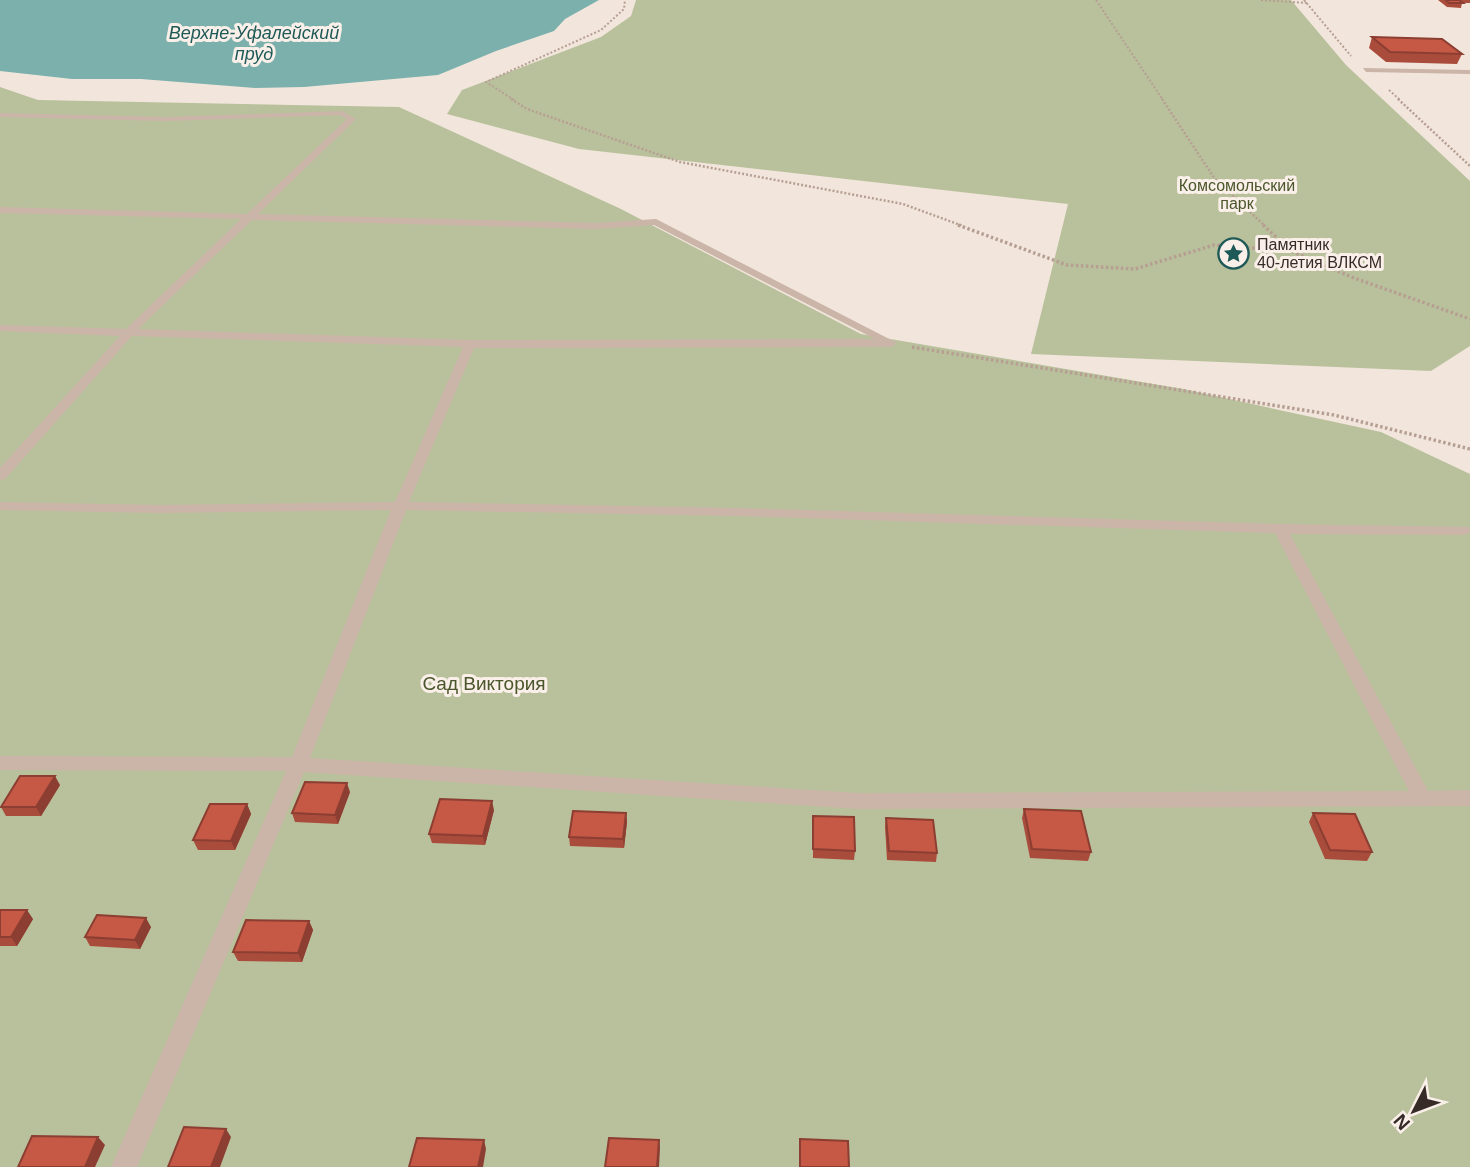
<svg xmlns="http://www.w3.org/2000/svg" width="1470" height="1167" font-family="Helvetica,sans-serif">
<style>
.green{fill:#b9c19c}
.water{fill:#7bb0ac}
.lines{fill:none;stroke-linecap:round;stroke-linejoin:round}
.path-far2{stroke:#b69e92;stroke-width:2;stroke-dasharray:2 2;stroke-linecap:butt}
.path-far1{stroke:#b69e92;stroke-width:2.5;stroke-dasharray:2 2;stroke-linecap:butt}
.path{stroke:#b69e92;stroke-width:3.5;stroke-dasharray:2.5 2.5;stroke-linecap:butt}
.service{fill:#cbb4a8;fill-rule:evenodd}
.minor{fill:#cbb4a8;fill-rule:evenodd}
.wall{fill:#aa4c3c}
.shaded-wall{fill:#8b3e31}
.building{fill:#c65846;stroke:#8b3e31;stroke-width:2}
.labels{text-anchor:middle;stroke-width:6;stroke-linejoin:round;paint-order:stroke}
.far-park-label{font-size:16px;fill:#4b562c;stroke:#faf0e9}
.far-poi-label{font-size:16px;fill:#372b28;stroke:#faf0e9;text-anchor:start}
.far-water-label{font-size:18px;font-style:italic;fill:#1e5957;stroke:#faf0e9}
.park-label{font-size:19px;fill:#4b562c;stroke:#faf0e9}
</style>
<rect width="100%" height="100%" fill="#f2e6dc"/>
<g class="green">
<polygon points="636,0 1291,0 1346,65 1470,181 1470,346 1431,371 1031,354 1068,204 579,149 447,114 462,90 601,37 631,16"/>
<polygon points="0,87 38,100 399,107 621,209 861,334 1183,389 1381,432 1470,474 1470,1167 0,1167"/>
</g>
<polygon class="water" points="0,0 599,0 565,19 554,31 496,51 438,75 304,87 255,88 141,79 72,79 0,71"/>
<g class="lines">
<g class="path-far2">
<polyline points="1096,0 1163,100"/>
<polyline points="1261,0 1307,3"/>
<polyline points="1304,0 1351,56"/>
<polyline points="1389,90 1400,100"/>
<polyline points="514,100 486,82 601,30 624,9 625,0"/>
</g>
<g class="path-far1">
<polyline points="511,99 527,109 680,162 903,204 963,226"/>
<polyline points="1162,99 1215,179 1265,226"/>
<polyline points="1398,99 1470,166"/>
</g>
<g class="path">
<polyline points="958,225 1067,265 1135,269 1214,245 1291,251 1354,278 1470,319"/>
<polyline points="1263,225 1291,251"/>
<polyline points="912,347 1334,415 1470,449"/>
</g>
<path class="service" d="M342,111L356,119L258,214L596,223L656,219L897,343L891,347L474,348L409,502L735,508L1280,524L1469,527L1470,532L1464,535L1290,534L1428,791L1470,790V806L858,809L304,772L137,1167H111L286,771L0,770V756L292,757L391,510L159,513L0,510V502L159,505L395,502L463,347L132,336L5,479L0,480V468L120,336L0,331V325L126,329L241,219L0,213V207L247,214L347,119L340,115L166,121L0,117V113L166,117ZM252,220L596,229L654,225L875,339L470,340L138,329ZM406,510L735,516L1275,533L1409,791L858,793L310,758Z"/>
<polygon class="minor" points="1363,68 1470,70 1470,74 1366,72"/>
</g>
<g class="wall">
<polygon points="1438,0 1470,0 1470,3 1462,3 1461,8 1447,7"/>
<polygon points="1372,37 1462,54 1457,64 1386,62 1369,48"/>
<polygon points="60,785 41,816 6,816 1,807"/>
<polygon points="350,792 338,824 295,822 292,813"/>
<polygon points="247,804 251,814 235,850 198,850 193,840"/>
<polygon points="1024,809 1091,852 1088,861 1030,858 1022,818"/>
<polygon points="494,810 485,845 432,843 429,834"/>
<polygon points="626,813 627,822 624,848 570,846 569,837"/>
<polygon points="1313,813 1372,852 1367,861 1325,859 1309,822"/>
<polygon points="813,816 855,851 854,860 813,858"/>
<polygon points="886,818 937,853 936,862 887,860 885,827"/>
<polygon points="0,910 33,919 17,946 0,946"/>
<polygon points="309,921 313,930 302,962 238,961 233,952"/>
<polygon points="151,927 140,949 90,946 85,937"/>
</g>
<g class="shaded-wall">
<polygon points="55,776 60,785 41,816 36,807"/>
<polygon points="347,783 350,792 338,824 335,815"/>
<polygon points="492,801 494,810 485,845 483,836"/>
<polygon points="247,804 251,814 235,850 231,841"/>
<polygon points="626,813 627,822 624,848 623,839"/>
<polygon points="27,910 33,919 17,946 11,937"/>
<polygon points="146,918 151,927 140,949 135,940"/>
<polygon points="309,921 313,930 302,962 298,953"/>
<polygon points="226,1129 231,1137 220,1167 211,1167"/>
<polygon points="98,1137 105,1145 95,1167 85,1167"/>
<polygon points="484,1140 486,1149 483,1167 478,1167"/>
<polygon points="659,1140 660,1148 659,1167 657,1167"/>
</g>
<g class="building">
<polygon points="1446,0 1459,0 1463,3 1449,3"/>
<polygon points="1372,37 1442,39 1462,54 1390,52"/>
<polygon points="20,776 55,776 36,807 1,807"/>
<polygon points="305,782 347,783 335,815 292,813"/>
<polygon points="440,799 492,801 483,836 429,834"/>
<polygon points="210,804 247,804 231,841 193,840"/>
<polygon points="1024,809 1081,811 1091,852 1032,849"/>
<polygon points="573,811 626,813 623,839 569,837"/>
<polygon points="1313,813 1355,814 1372,852 1330,850"/>
<polygon points="813,816 854,817 855,851 813,849"/>
<polygon points="886,818 933,820 937,853 889,851"/>
<polygon points="0,910 27,910 11,937 0,937"/>
<polygon points="97,915 146,918 135,940 85,937"/>
<polygon points="246,920 309,921 298,953 233,952"/>
<polygon points="184,1127 226,1129 211,1167 168,1167"/>
<polygon points="32,1136 98,1137 85,1167 18,1167"/>
<polygon points="417,1138 484,1140 478,1167 409,1167"/>
<polygon points="609,1138 659,1140 657,1167 605,1167"/>
<polygon points="800,1139 848,1141 849,1167 800,1167"/>
</g>
<defs>
<symbol id="sight-ring" viewBox="-11 -11 22 22"><circle r="9.5" fill="#faf0e9" stroke="#1e5957" stroke-width="1.5"/><path d="M0-6L1.8-2.2L6-1.7L2.9 1.2L3.7 5.4L0 3.3L-3.7 5.4L-2.9 1.2L-6-1.7L-1.8-2.2Z" fill="#1e5957"/></symbol>
</defs>
<g fill-rule="evenodd">
<use href="#sight-ring" x="1216" y="236" width="35" height="35"/>
</g>
<g class="labels">
<g class="far-park-label">
<text x="1237" y="191">Комсомольский<tspan x="1237" dy="18">парк</tspan></text>
</g>
<g class="far-poi-label">
<text x="1257" y="250">Памятник<tspan x="1257" dy="18">40-летия ВЛКСМ</tspan></text>
</g>
<g class="far-water-label">
<text x="254" y="39">Верхне-Уфалейский<tspan x="254" dy="21">пруд</tspan></text>
</g>
<g class="park-label">
<text x="484" y="690">Сад Виктория</text>
</g>
</g>
<g transform="translate(1414 1111) rotate(228)" stroke="#faf0e9" stroke-width="5" paint-order="stroke">
<path d="M0-5L12 26L0 18L-12 26Z" fill="#372b28"/>
<text y="-10" font-size="19" font-weight="bold" text-anchor="middle" fill="#372b28">N</text>
</g>
</svg>
